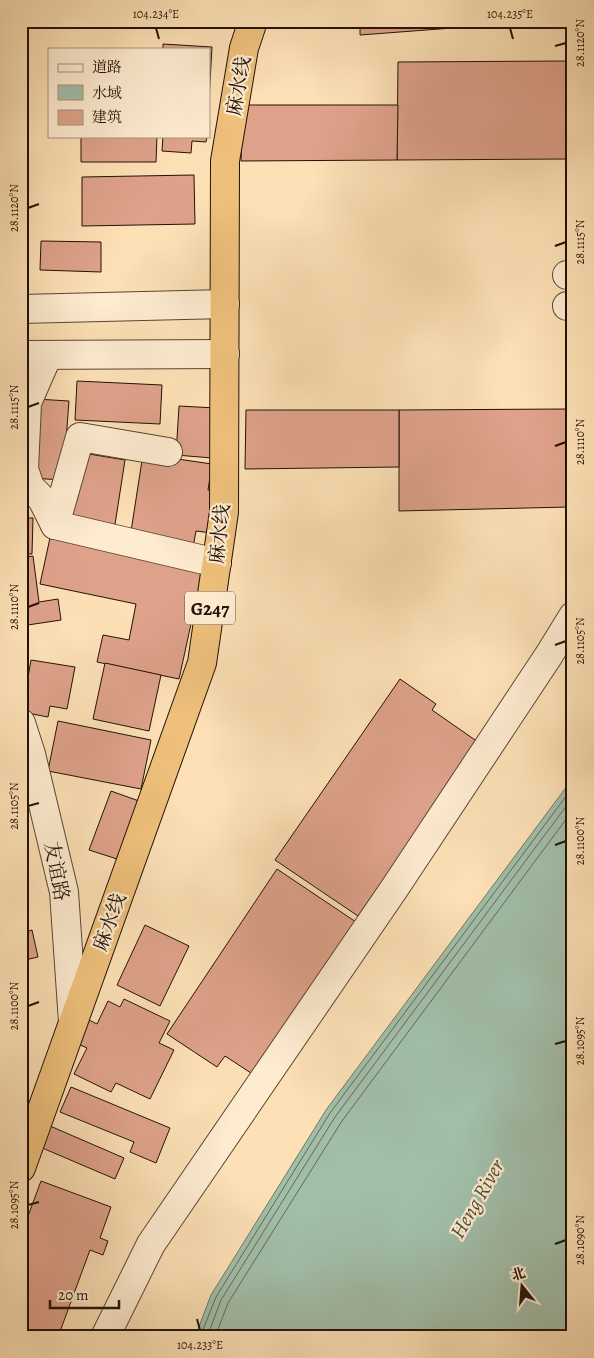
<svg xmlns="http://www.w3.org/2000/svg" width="594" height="1358" font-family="Alegreya,'Noto Serif SC',serif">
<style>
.water{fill:#a1bea9;stroke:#6e7967}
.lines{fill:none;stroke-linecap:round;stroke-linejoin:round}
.shore{stroke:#626857;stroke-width:1}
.building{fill:#dea28a;stroke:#221205}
.minor-casing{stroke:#594631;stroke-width:30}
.highway-casing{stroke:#221205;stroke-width:30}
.minor{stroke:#feebd0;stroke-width:28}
.highway{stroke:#eec07b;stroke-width:28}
.ticks{fill:none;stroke:#221205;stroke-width:2}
.labels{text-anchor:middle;stroke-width:4.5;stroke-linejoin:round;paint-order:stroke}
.shield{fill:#feebd0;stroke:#645342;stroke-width:1}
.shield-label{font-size:19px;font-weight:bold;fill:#221205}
.street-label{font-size:20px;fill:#221205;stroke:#feebd0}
.water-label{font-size:21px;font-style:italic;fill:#4e4e3e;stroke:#feebd0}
.neatline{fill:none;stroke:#221205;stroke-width:2}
.ticks-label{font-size:12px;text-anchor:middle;fill:#221205}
</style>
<rect width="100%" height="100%" fill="#fde0b6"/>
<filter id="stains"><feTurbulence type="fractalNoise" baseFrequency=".004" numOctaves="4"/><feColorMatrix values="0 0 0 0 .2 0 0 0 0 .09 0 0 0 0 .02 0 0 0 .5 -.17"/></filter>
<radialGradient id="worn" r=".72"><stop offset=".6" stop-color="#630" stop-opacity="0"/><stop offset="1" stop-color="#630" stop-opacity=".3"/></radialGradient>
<polygon class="water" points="573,778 573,1337 195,1337 211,1295 326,1110"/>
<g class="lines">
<g class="shore">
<polyline points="200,1337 216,1297 330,1113 573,787"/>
<polyline points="207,1337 221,1300 335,1117 573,797"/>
<polyline points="215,1337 228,1303 342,1121 573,810"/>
</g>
</g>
<g class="building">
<polygon points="360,21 545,21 360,35"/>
<polygon points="163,44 212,47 209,100 209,49 163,49"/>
<polygon points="566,61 568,159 397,160 398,62"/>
<polygon points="243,105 398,105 397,160 241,161"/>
<polygon points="81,136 157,136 156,162 81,162"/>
<polygon points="163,136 207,136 206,142 192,141 191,153 162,151"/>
<polygon points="194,175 195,224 82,226 82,177"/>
<polygon points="41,241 101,242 101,272 40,270"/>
<polygon points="77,381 162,385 160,424 75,420"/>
<polygon points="36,399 69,401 63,480 30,478"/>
<polygon points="179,406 216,408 212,458 176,455"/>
<polygon points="567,409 569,507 399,511 399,410"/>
<polygon points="246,410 399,410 399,467 245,469"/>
<polygon points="83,453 125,460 114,531 71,524"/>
<polygon points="143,454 212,464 208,490 218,491 212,533 196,531 193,547 130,538"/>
<polygon points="21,496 24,496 23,518 33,518 32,554 21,554"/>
<polygon points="50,538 203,569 179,679 97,662 103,635 129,640 136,604 40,584"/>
<polygon points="33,556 39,602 58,599 61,620 21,626 21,558"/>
<polygon points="31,660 75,667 67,709 50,706 48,717 22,712"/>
<polygon points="105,663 161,675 149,731 93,719"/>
<polygon points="400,679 436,704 432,710 478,742 358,916 275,860"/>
<polygon points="58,721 151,740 141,789 48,771"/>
<polygon points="111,791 139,801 117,859 89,850"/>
<polygon points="277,869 356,922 254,1075 225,1056 217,1067 167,1034"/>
<polygon points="21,892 26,916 21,917"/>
<polygon points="145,925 189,946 160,1006 117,985"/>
<polygon points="32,930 38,957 21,961 21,931 22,933"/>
<polygon points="124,999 170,1021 159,1043 174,1050 150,1099 116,1083 111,1092 74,1074 87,1048 76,1043 87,1019 97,1024 108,1001 120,1007"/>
<polygon points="71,1087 170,1128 156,1163 130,1152 134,1142 60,1112"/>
<polygon points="50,1126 124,1158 115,1179 40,1147"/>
<polygon points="41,1181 111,1207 100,1238 108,1241 103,1255 90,1250 58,1337 21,1337 21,1235"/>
</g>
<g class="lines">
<defs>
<g id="minor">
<polyline points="567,275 573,275"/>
<polyline points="567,306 573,305"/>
<polyline points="21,309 225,304"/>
<polyline points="21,355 225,354"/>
<polyline points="48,355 27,403 24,469 30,487 42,499 55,525 217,563"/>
<polyline points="55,525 80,437 168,452"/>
<polyline points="21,723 31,754 64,892 73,1022"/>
<polyline points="105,1337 151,1244 394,889 549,655 573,616"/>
</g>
<polyline id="highway" points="21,1168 202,663 224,512 225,161 244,48 253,21"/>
</defs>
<use href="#minor" class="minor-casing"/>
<use href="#highway" class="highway-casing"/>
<use href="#minor" class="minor"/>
<use href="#highway" class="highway"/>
</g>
<path class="ticks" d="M156,28L159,39M510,28L513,39M555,46L566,43M28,208L39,204M555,246L566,242M28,407L39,403M555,446L566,442M28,607L39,603M555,645L566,641M28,806L39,803M555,845L566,841M28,1006L39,1002M555,1044L566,1041M28,1205L39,1202M555,1244L566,1240M197,1319L200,1330"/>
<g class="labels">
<rect class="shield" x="185" y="591.5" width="50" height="33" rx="4"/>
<g class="shield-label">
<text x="210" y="615">G247</text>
</g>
<g class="street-label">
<text transform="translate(238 86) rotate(-80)" y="7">麻水线</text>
<text transform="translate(219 534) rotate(-84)" y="7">麻水线</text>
<text transform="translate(57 871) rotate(79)" y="7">友谊路</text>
<text transform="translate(109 922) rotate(-70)" y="7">麻水线</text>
</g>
<g class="water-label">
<text transform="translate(477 1199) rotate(-60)" y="7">Heng River</text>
</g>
</g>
<rect width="594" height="1358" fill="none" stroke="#fde0b6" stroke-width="55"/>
<rect x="48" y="48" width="162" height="90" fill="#feebd0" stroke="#a6947f"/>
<rect x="58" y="64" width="25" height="8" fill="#feebd0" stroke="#a6947f"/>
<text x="92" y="72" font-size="15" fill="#221205">道路</text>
<rect x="58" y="85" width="25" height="15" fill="#a1bea9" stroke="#a6947f"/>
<text x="92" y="98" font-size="15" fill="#221205">水域</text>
<rect x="58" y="110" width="25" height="15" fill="#dea28a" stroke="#a6947f"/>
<text x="92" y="122" font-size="15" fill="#221205">建筑</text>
<g transform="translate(522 1286) rotate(343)" stroke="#feebd0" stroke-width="4" paint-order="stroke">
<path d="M0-4L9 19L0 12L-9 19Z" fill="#221205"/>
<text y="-8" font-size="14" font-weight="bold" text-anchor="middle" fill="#221205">北</text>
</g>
<path d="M50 1300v8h69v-8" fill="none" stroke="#221205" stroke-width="2.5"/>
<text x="58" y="1300" font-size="15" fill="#221205" stroke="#feebd0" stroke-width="4" paint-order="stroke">20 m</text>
<rect x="28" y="28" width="538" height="1302" class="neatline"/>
<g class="ticks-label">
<text x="156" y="18">104.234°E</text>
<text x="510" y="18">104.235°E</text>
<text transform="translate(580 43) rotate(-90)" y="4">28.1120°N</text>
<text transform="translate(14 208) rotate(-90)" y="4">28.1120°N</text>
<text transform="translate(580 242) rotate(-90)" y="4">28.1115°N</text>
<text transform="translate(14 407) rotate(-90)" y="4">28.1115°N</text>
<text transform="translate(580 442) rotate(-90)" y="4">28.1110°N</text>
<text transform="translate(14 607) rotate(-90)" y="4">28.1110°N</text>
<text transform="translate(580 641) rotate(-90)" y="4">28.1105°N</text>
<text transform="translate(14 806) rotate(-90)" y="4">28.1105°N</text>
<text transform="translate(580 841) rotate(-90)" y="4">28.1100°N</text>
<text transform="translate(14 1006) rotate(-90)" y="4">28.1100°N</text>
<text transform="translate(580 1041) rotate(-90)" y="4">28.1095°N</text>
<text transform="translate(14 1205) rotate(-90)" y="4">28.1095°N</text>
<text transform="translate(580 1240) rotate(-90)" y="4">28.1090°N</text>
<text x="200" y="1349">104.233°E</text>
</g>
<rect width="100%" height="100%" filter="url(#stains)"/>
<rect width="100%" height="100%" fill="url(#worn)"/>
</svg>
